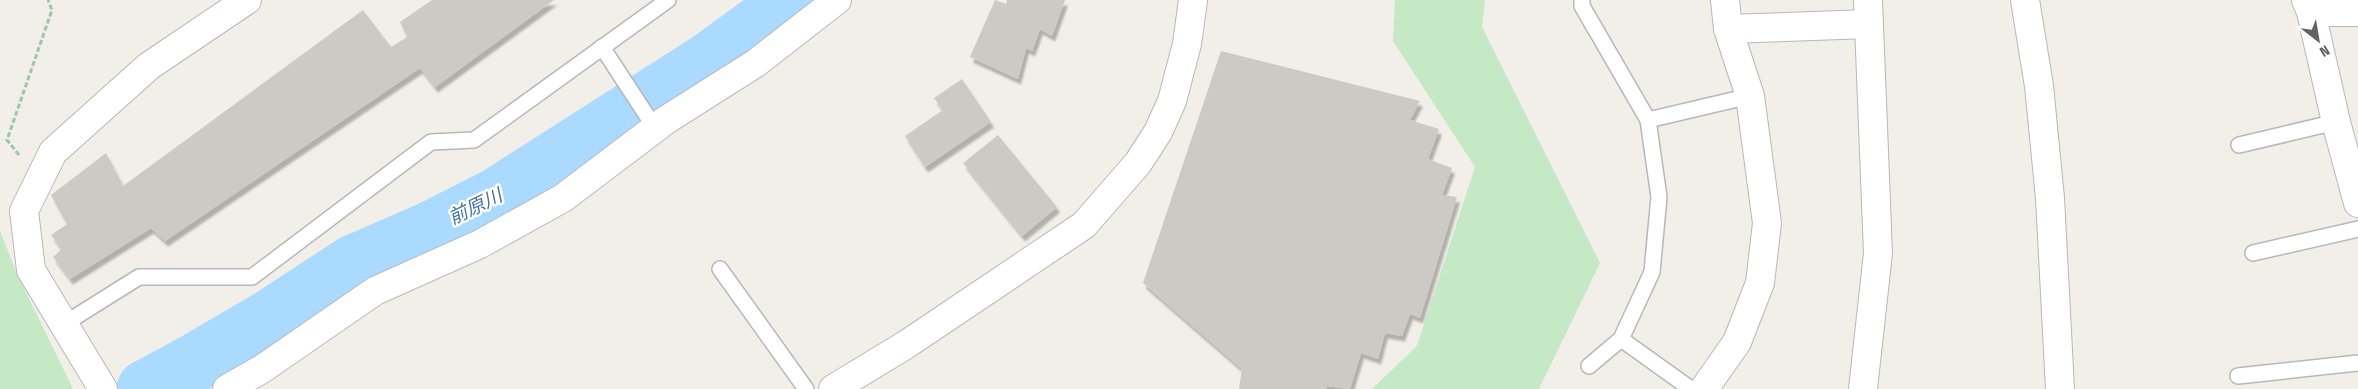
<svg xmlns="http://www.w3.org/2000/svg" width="2358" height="389" font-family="'Fira Sans Condensed','Noto Sans JP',sans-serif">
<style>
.green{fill:#c5e8c5}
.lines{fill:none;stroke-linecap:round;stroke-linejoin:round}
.river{stroke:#aadaff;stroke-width:59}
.building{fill:#cccac5;filter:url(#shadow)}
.lane-casing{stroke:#b5b8bc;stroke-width:18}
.street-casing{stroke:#b5b8bc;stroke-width:30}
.secondary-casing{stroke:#b6babf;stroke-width:30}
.path{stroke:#9cc7a9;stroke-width:3;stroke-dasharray:5 2.5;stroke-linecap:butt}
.lane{stroke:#fff;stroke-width:15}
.street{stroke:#fff;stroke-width:28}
.secondary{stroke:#fff;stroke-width:28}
.labels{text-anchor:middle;stroke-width:5;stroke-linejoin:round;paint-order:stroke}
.water-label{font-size:19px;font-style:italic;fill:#4174aa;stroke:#fff}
</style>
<defs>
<filter id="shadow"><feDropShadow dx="3" dy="5.5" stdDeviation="1" flood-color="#0004"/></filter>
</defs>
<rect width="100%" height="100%" fill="#f1efe8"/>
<g class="green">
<polygon points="1395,0 1485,0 1482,27 1600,263 1539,389 1372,389 1417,346 1475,167 1393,41"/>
<polygon points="0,231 17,274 73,389 0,389"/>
</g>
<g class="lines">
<polyline class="river" points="146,389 193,364 268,320 354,264 430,231 497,197 710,61 772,16 790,0"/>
</g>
<g class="building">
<polygon points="432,0 554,0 435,87 420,68 165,241 151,228 70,279 53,257 62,249 51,235 67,224 51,195 106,153 123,186 363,10 391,47 407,37 400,22"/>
<polygon points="995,0 1006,4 1007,0 1065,0 1052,36 1040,29 1032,51 1026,48 1018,79 970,57"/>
<polygon points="1221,51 1420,101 1410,120 1439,129 1428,159 1452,168 1442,195 1457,197 1420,318 1410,314 1402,336 1385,333 1378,359 1361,353 1350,389 1327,386 1326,389 1239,389 1242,369 1143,283"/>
<polygon points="962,79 991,122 925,167 905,136 943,110 934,98"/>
<polygon points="998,135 1057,207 1022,236 963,163"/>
</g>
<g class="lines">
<defs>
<g id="lane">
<polyline points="1582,0 1582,6 1648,120 1659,197 1652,272 1621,339 1589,366"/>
<polyline points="602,47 655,128"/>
<polyline points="1648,120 1750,96"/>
<polyline points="2239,145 2336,122"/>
<polyline points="2253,253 2358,229"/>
<polyline points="720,269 806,389"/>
<polyline points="64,324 139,277 252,277 431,142 474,140 668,0"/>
<polyline points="1621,339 1691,389"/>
<polyline points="2238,376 2358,363"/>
</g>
<g id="street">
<polyline points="2025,0 2039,86 2050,198 2060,389"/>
<polyline points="2306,0 2311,12 2336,122 2358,203"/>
<polyline points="2311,12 2358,12"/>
<polyline points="1728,29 1869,24"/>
<polyline points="103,389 31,270 24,211 53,152 149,66 247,0"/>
<polyline points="833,389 907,344 1084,225 1138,163 1158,132 1172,101 1187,44 1193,0"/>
<polyline points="1704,389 1737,342 1760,283 1767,223 1750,96 1728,29 1725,0"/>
<polyline points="1863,389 1878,253 1868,0"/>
</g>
<polyline id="secondary" points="227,389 262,369 375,291 480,244 563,198 666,120 756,63 837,0"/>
</defs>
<use href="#lane" class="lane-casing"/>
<use href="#street" class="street-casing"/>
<use href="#secondary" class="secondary-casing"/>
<polyline class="path" points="19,155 7,140 52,10 48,0"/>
<use href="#lane" class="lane"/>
<use href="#street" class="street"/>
<use href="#secondary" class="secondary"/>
</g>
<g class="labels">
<g class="water-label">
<text transform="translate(475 206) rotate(-26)" y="7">前原川</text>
</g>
</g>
<g transform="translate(2318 40) rotate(149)" stroke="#ffffff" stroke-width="4" paint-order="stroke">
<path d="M0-4L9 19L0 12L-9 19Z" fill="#5f6368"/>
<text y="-8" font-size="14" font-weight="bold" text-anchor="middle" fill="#5f6368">N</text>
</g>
</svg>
